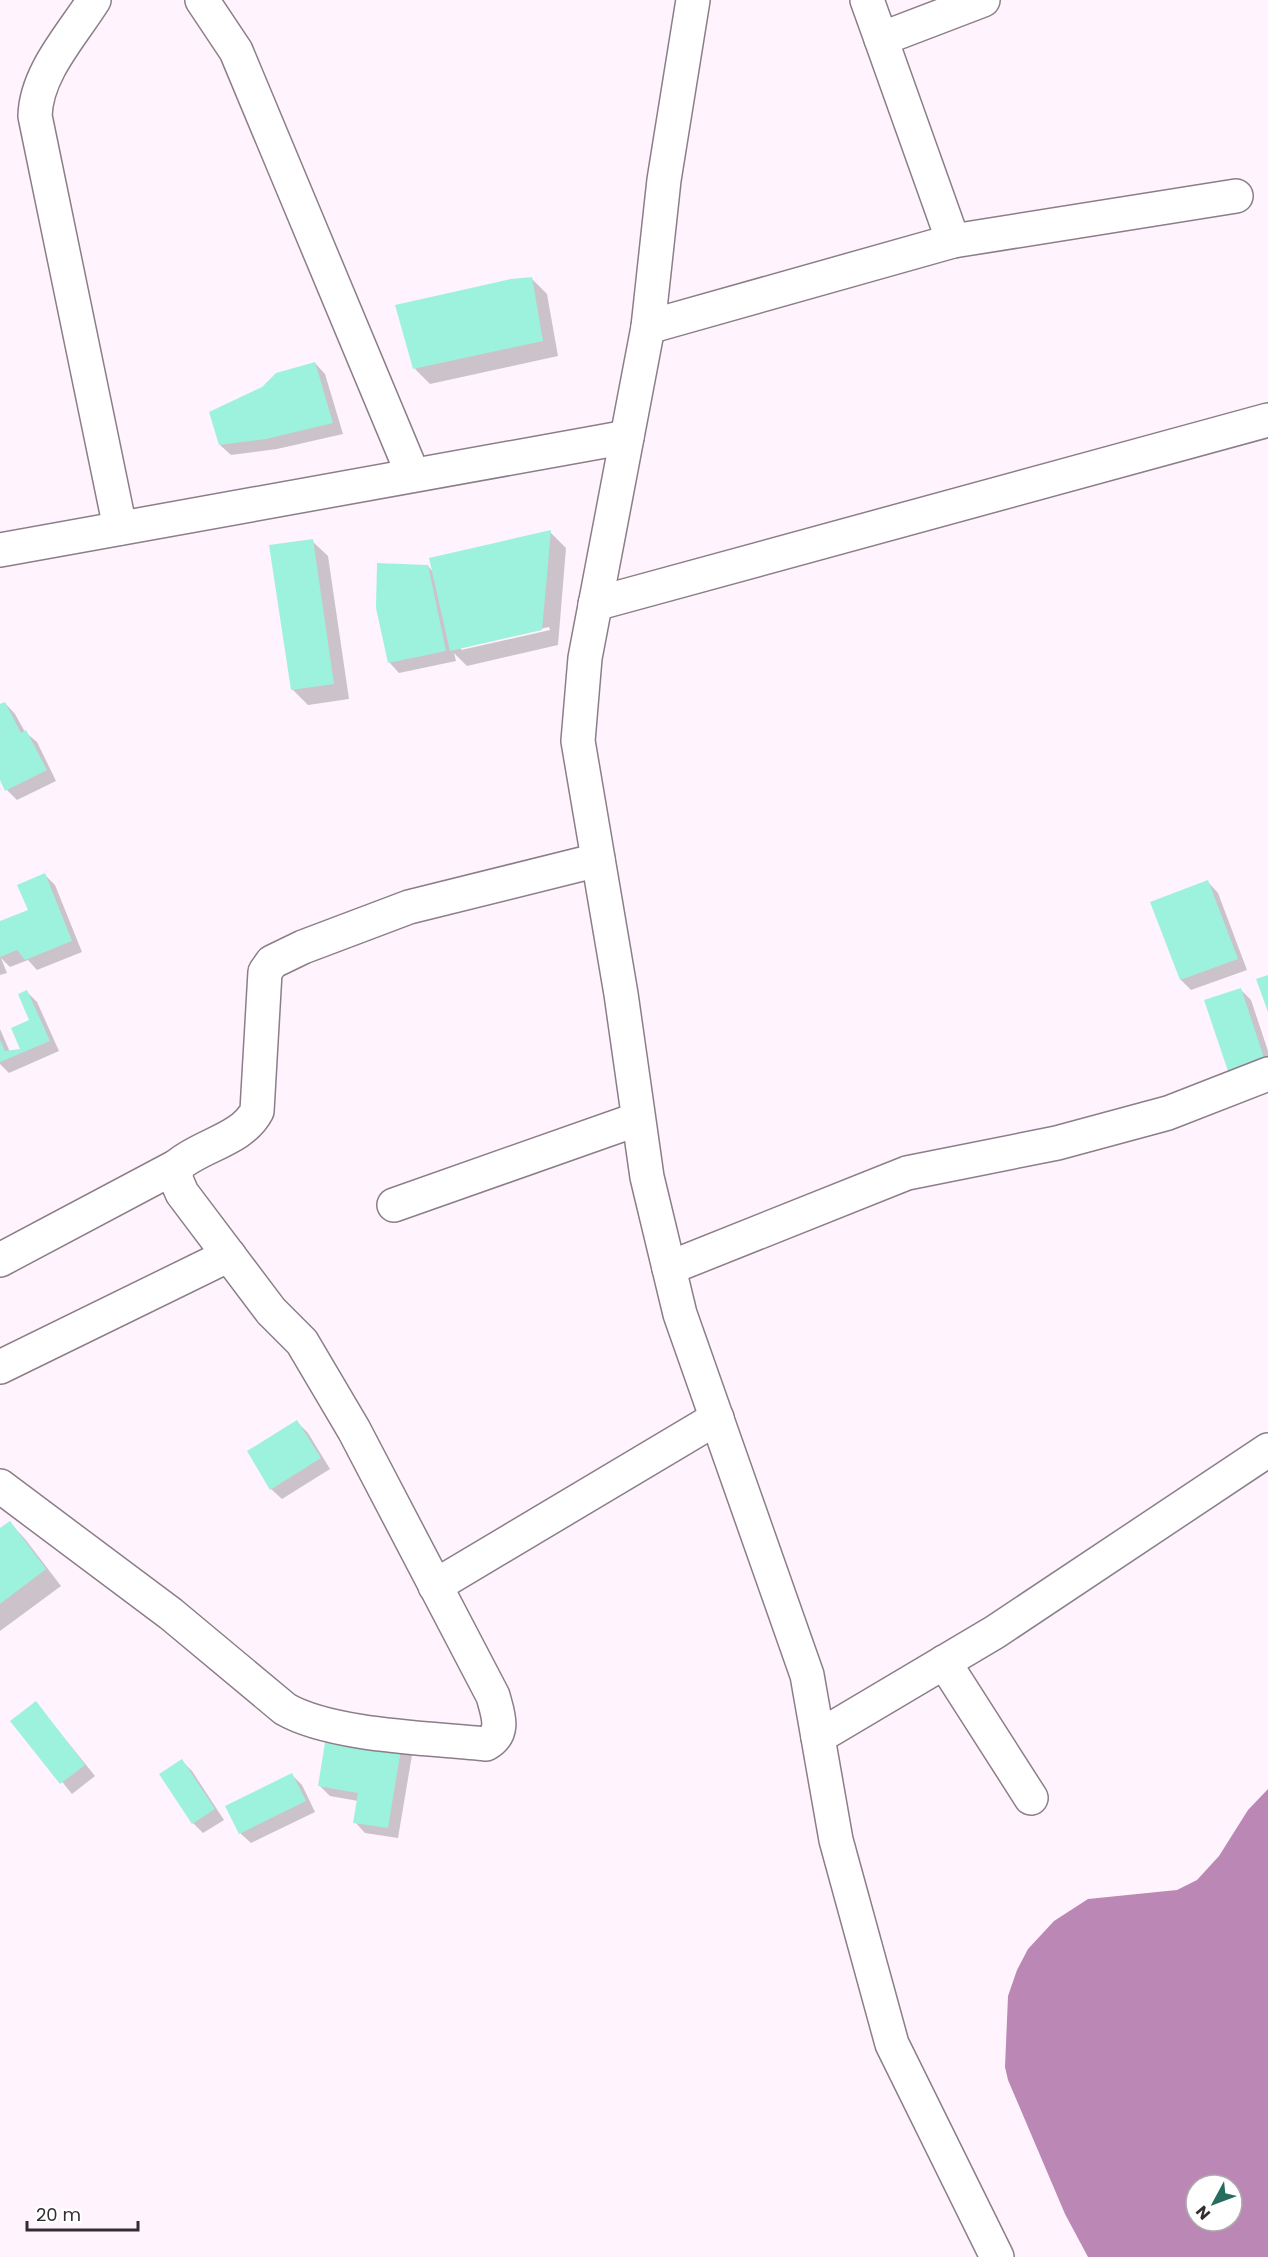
<svg xmlns="http://www.w3.org/2000/svg" width="1268" height="2257" font-family="Poppins,sans-serif">
<style>
.water{fill:#bb88b6;fill-rule:evenodd}
.shadow{fill:#0003;fill-rule:evenodd}
.building{fill:#9df2de}
.lines{fill:none;stroke-linecap:round;stroke-linejoin:round}
.minor-casing{stroke:#8b7e89;stroke-width:36}
.minor{stroke:#fff;stroke-width:33}
</style>
<rect width="100%" height="100%" fill="#fff3fd"/>
<path class="water" d="M1268,1789V2257H1088L1065,2214L1008,2080L1005,2067L1008,1996L1017,1970L1028,1949L1054,1921L1088,1899L1177,1890L1197,1880L1219,1856L1248,1810ZM1196,2185H1232V2221H1196Z"/>
<g class="shadow">
<polygon points="532,279 547,294 558,356 430,384 415,369"/>
<polygon points="315,363 325,374 343,434 277,449 231,455 220,445"/>
<path d="M550,532L566,548L558,645L467,666L454,653L456,661L399,673L389,662L428,566L433,572ZM549,627L550,630L461,650V647Z"/>
<polygon points="312,541 328,556 349,699 308,705 292,689"/>
<polygon points="5,703 15,714 25,732 37,742 56,781 17,800 7,790 0,777 0,706"/>
<polygon points="45,875 55,885 82,952 37,970 28,960 10,967 1,958 7,973 0,975 0,923 30,911"/>
<polygon points="1208,882 1218,893 1247,970 1191,990 1181,980 1152,903"/>
<polygon points="1240,989 1251,1000 1268,1051 1268,1074"/>
<polygon points="27,992 37,1002 59,1051 9,1073 0,1064 0,1029 10,1052 22,1050 31,1020"/>
<polygon points="297,1422 308,1433 330,1469 282,1499 271,1489"/>
<polygon points="10,1523 25,1539 61,1586 0,1631 0,1530"/>
<polygon points="36,1703 95,1776 72,1794 13,1721"/>
<polygon points="401,1744 412,1755 398,1838 365,1833 355,1822 358,1801 330,1796 320,1786"/>
<polygon points="182,1761 192,1771 224,1820 203,1833 193,1823"/>
<polygon points="292,1775 302,1785 315,1812 251,1843 240,1833"/>
</g>
<g class="building">
<polygon points="532,277 543,341 413,369 395,305 511,279"/>
<polygon points="315,362 333,423 266,439 219,445 209,412 262,387 276,373"/>
<polygon points="551,530 542,630 450,651 429,558"/>
<polygon points="313,539 334,684 291,690 269,545"/>
<polygon points="377,563 428,565 446,651 388,663 376,608"/>
<polygon points="5,702 21,733 26,730 47,770 5,791 0,780 0,704"/>
<polygon points="45,873 72,941 25,960 17,950 0,957 0,921 28,910 17,885"/>
<polygon points="1208,880 1238,959 1180,980 1150,902"/>
<polygon points="1268,975 1268,1012 1256,979"/>
<polygon points="1241,988 1265,1061 1229,1074 1204,1000"/>
<polygon points="27,990 50,1041 0,1062 0,1040 5,1051 20,1049 11,1028 29,1020 18,994"/>
<polygon points="297,1420 321,1458 270,1490 247,1451"/>
<polygon points="10,1521 46,1569 0,1604 0,1528"/>
<polygon points="36,1701 85,1765 60,1784 10,1721"/>
<polygon points="327,1730 402,1743 388,1828 353,1823 358,1793 318,1786"/>
<polygon points="182,1759 215,1809 192,1824 159,1774"/>
<polygon points="292,1773 306,1801 239,1834 225,1806"/>
</g>
<g class="lines">
<defs>
<g id="minor">
<path d="M94,0C72,35 36,73 35,116L120,528"/>
<polyline points="202,0 236,51 413,475"/>
<polyline points="693,0 664,180 648,327 585,658 578,741 621,994 647,1177 680,1314 807,1675 836,1840 892,2044 997,2257"/>
<polyline points="867,0 881,39 983,0"/>
<polyline points="881,39 953,241"/>
<polyline points="648,327 953,241 1236,196"/>
<polyline points="0,550 627,437"/>
<polyline points="595,604 1268,420"/>
<polyline points="394,1205 638,1119"/>
<polyline points="0,1260 177,1166"/>
<polyline points="669,1268 907,1173 1057,1143 1168,1113 1268,1074"/>
<polyline points="0,1367 229,1255"/>
<path d="M0,1486L171,1614L285,1709C332,1736 430,1738 486,1744C506,1733 498,1715 493,1696L354,1430L302,1342L271,1311L182,1193L176,1179L177,1166C201,1145 242,1140 257,1111L265,972L272,962L303,947L409,907L598,860"/>
<polyline points="435,1586 717,1418"/>
<polyline points="944,1662 1031,1798"/>
<polyline points="818,1737 995,1632 1268,1450"/>
</g>
</defs>
<use href="#minor" class="minor-casing"/>
<use href="#minor" class="minor"/>
</g>
<g transform="translate(1214 2203) rotate(229)"><circle r="28" fill="#ffffff" stroke="#adabad" stroke-width="1.5"/>
<path d="M0-4.5L10 22L0 15L-10 22Z" fill="#286c5f"/>
<text y="-9" font-size="16" font-weight="bold" text-anchor="middle" fill="#332d32">N</text>
</g>
<path d="M27 2221v9h111v-9" fill="none" stroke="#332d32" stroke-width="3"/>
<text x="36" y="2221" font-size="18" fill="#332d32" stroke="#ffffff" stroke-width="4.5" paint-order="stroke">20 m</text>
</svg>
